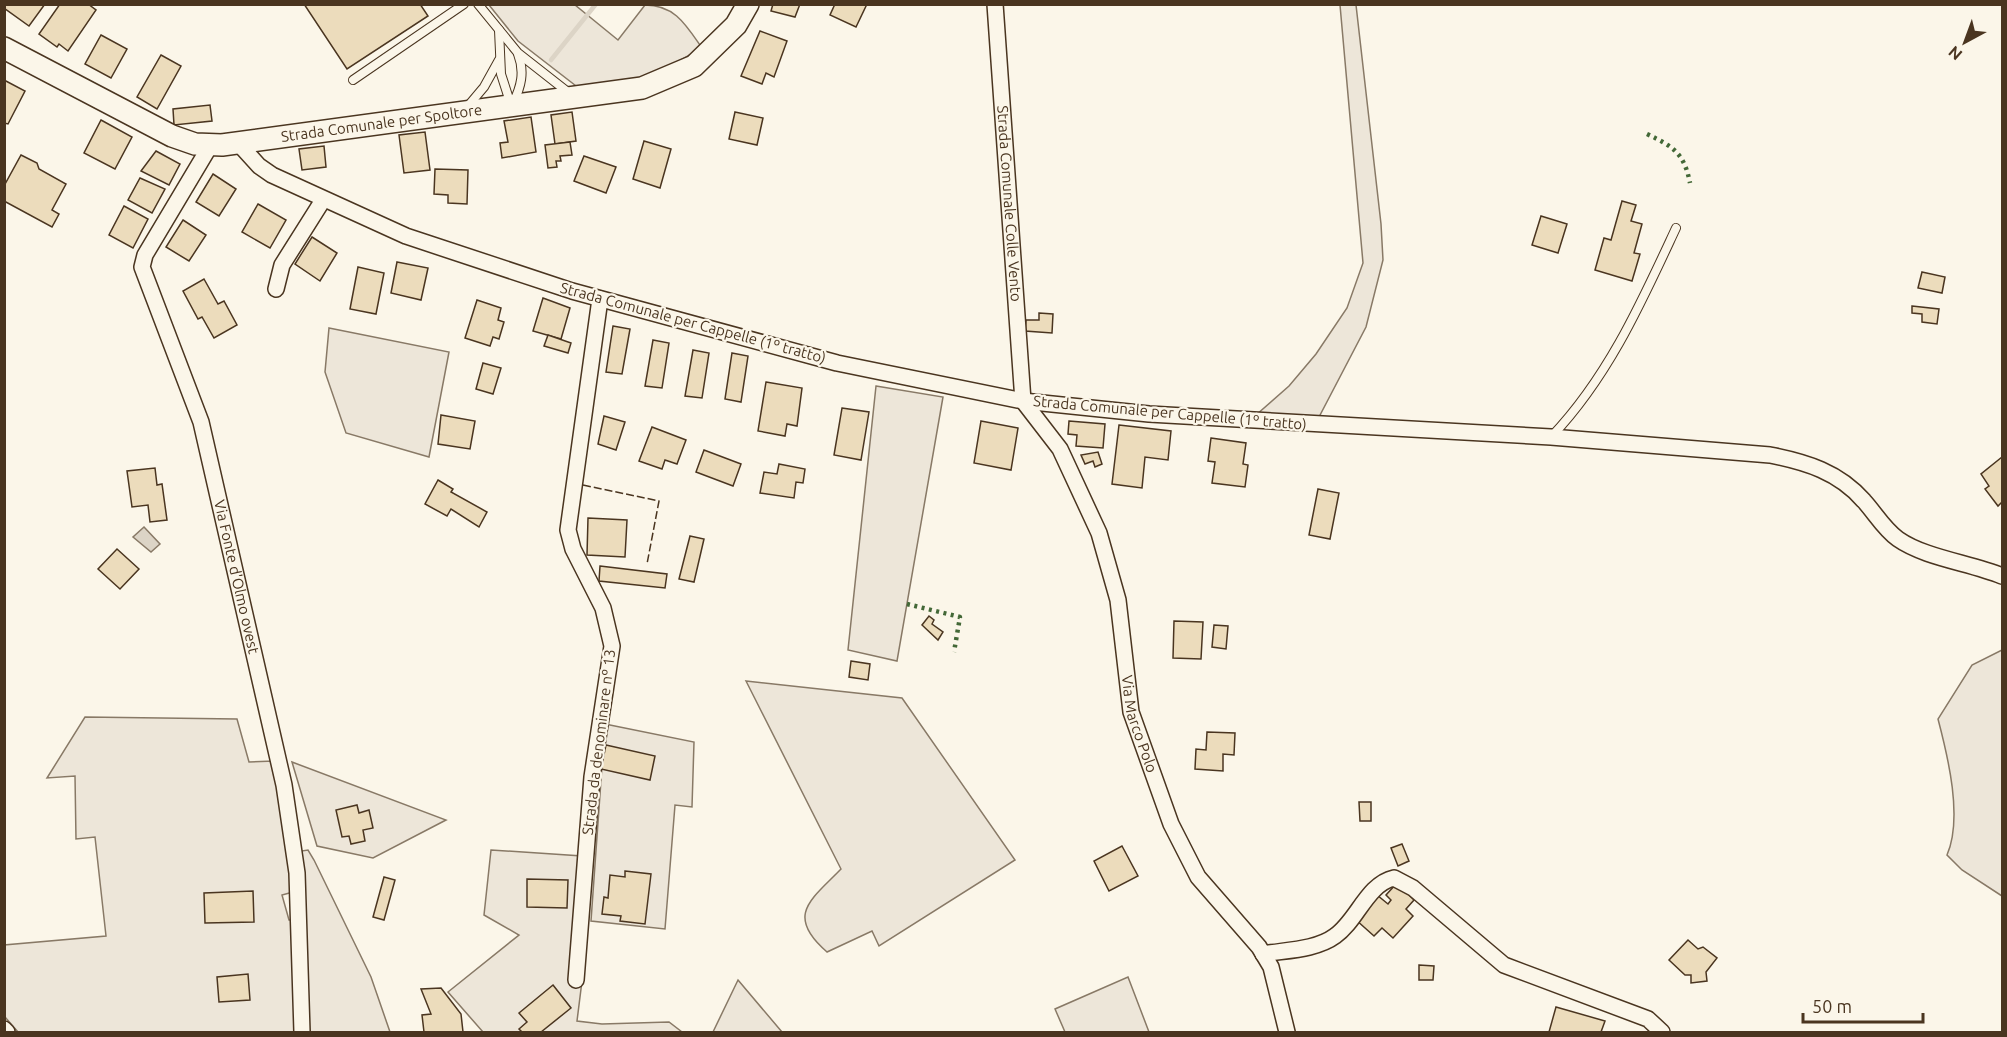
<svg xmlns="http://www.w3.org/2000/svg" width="2007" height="1037" font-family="Ubuntu,sans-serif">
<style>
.green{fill:#ede6d9;stroke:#887966;stroke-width:1.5;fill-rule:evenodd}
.water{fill:#dcd4c6;stroke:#887966;stroke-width:1.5}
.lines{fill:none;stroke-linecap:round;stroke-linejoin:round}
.stream{stroke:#dcd4c6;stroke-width:4.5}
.building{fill:#ecdcbc;stroke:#4a3520;stroke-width:1.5}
.lane-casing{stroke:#4a3520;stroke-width:10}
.street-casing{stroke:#4a3520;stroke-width:18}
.secondary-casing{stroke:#4a3520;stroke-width:24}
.lane{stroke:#fbf6e9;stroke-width:8}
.street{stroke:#fbf6e9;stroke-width:15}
.secondary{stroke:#fbf6e9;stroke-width:21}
.hedge{stroke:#436837;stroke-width:4.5;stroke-dasharray:3 4.5;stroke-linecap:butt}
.fence{stroke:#4a3520;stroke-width:1.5;stroke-dasharray:8 3;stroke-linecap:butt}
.labels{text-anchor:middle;stroke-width:4.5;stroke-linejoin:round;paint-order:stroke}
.street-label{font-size:15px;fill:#4a3520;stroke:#fbf6e9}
</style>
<rect width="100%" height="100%" fill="#fbf6e9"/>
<g class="green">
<path d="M489,5H575L618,40L645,5C675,5 686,25 702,48L642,82L580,89L518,41Z"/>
<polygon points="1340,5 1356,5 1381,224 1383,260 1366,327 1319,417 1256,415 1289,386 1316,354 1347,308 1363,263"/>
<polygon points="329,328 449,352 429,457 346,433 325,372"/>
<polygon points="876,386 943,397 897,661 848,650"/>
<path d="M2002,650V896L1962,870L1947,855C1963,818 1948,757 1938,719L1972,665Z"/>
<path d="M746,681L902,698L1015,860L879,946L872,931L827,952C784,915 812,899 841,869Z"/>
<path d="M85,717L237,719L249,762L274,761L289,853L308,850L314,860L371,977L390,1032H18L5,1017L4,945L106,936L95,837L76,839L75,776L47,778ZM293,892L296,920H289L282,895Z"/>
<polygon points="605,724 694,742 692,807 675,805 665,929 591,921"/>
<polygon points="292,762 446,820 373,858 317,846"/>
<polygon points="491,850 582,856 582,981 577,1021 602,1024 669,1022 682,1032 483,1032 448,992 519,935 484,915"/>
<polygon points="1128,977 1149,1032 1065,1032 1055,1009"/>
<polygon points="738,980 782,1032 713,1032"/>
</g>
<polygon class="water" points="144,527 160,544 151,552 133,537"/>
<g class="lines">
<polyline class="stream" points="551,60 596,4"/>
</g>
<g class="building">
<polygon points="4,4 45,4 29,26 4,8"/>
<polygon points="60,4 88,4 96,10 68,51 59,44 57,47 39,34"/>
<polygon points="304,4 420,4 428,16 347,69"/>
<polygon points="773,4 800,4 795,17 771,11"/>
<polygon points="835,4 867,4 856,27 830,15"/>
<polygon points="760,31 787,41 774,77 766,73 762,84 741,76"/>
<polygon points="101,35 127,49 111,78 85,64"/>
<polygon points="161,55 181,66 157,109 137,97"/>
<polygon points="4,80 25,91 8,124 4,123"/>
<polygon points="210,105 212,121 174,125 173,109"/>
<polygon points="572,112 576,141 555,144 551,115"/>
<polygon points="735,112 763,118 757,145 729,139"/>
<polygon points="531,117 536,152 502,158 500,143 508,142 504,121"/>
<polygon points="101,120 132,137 115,169 84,153"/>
<polygon points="425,132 430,170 404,173 399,135"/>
<polygon points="644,141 671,149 660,188 633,179"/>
<polygon points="570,142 572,155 560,156 561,161 556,161 557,167 548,168 545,145"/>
<polygon points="324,146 326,167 302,170 299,149"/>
<polygon points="156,151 180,164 169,185 141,171"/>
<polygon points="21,155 37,163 39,169 66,184 52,210 59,214 52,227 4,201 4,186"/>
<polygon points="584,156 616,167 606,193 574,181"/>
<polygon points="435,169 468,170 467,204 448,203 448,195 434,194"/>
<polygon points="213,174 236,189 219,216 196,202"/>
<polygon points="140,178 165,189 152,213 128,200"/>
<polygon points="1622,201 1636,205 1631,221 1642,224 1634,253 1640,254 1632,281 1595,270 1604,238 1611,240"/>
<polygon points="258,204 286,220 270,248 242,232"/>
<polygon points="124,206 148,219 133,248 109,235"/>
<polygon points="1541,216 1567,224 1558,253 1532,245"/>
<polygon points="183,220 206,235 189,261 166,247"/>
<polygon points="312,237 337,253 320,281 295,264"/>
<polygon points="397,262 428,268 421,300 391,293"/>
<polygon points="358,267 384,273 376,314 350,309"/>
<polygon points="1922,272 1945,277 1942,293 1918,288"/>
<polygon points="204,279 218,304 224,301 237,325 214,338 202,317 198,319 183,291"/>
<polygon points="543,298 570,308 561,339 533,331"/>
<polygon points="477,300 501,308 498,320 504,322 499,339 493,337 490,346 465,338"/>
<polygon points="1912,306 1939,309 1937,324 1922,322 1922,314 1912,313"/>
<polygon points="1039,313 1053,314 1052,333 1025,331 1026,320 1039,320"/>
<polygon points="613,326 630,329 622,374 606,372"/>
<polygon points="548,335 571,343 568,353 544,346"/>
<polygon points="653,340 669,343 662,388 645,386"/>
<polygon points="693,350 709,353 702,398 685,396"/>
<polygon points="732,353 748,356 741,402 725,399"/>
<polygon points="483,363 501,368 493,394 476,389"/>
<polygon points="766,382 802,388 797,426 787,424 785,436 758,431"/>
<polygon points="842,408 869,412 861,460 834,455"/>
<polygon points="441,415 475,421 470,449 438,444"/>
<polygon points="604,416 625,422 616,450 598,444"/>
<polygon points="981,421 1018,428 1011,470 974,463"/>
<polygon points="1069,421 1105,424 1103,448 1076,446 1077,435 1068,434"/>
<polygon points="1119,425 1171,431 1168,460 1145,457 1142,488 1112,484"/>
<polygon points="652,427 686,440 677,464 665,460 662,469 639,461"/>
<polygon points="1211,438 1246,443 1243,464 1248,465 1245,487 1212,483 1215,462 1208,461"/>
<polygon points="704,450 741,464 733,486 696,472"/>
<polygon points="1098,452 1102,464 1095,467 1093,461 1085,464 1081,455"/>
<polygon points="2002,457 2002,502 1998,506 1985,489 1989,486 1981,474"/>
<polygon points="779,464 805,469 803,483 796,482 794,498 760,493 764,472 777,474"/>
<polygon points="155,468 157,485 162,484 167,520 150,522 148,505 132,507 127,471"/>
<polygon points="438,480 453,489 451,492 487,512 479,527 451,509 447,516 425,504"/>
<polygon points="1318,489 1339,493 1330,539 1309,535"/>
<polygon points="588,518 627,520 625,557 587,555"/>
<polygon points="690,536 704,539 694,582 679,579"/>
<polygon points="117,549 139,569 120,589 98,569"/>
<polygon points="600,566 667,574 665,588 599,581"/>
<polygon points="929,616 934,620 932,624 943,632 938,640 922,625"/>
<polygon points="1174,621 1203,622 1201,659 1173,658"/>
<polygon points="1214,625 1228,626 1226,649 1212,647"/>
<polygon points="851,661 870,664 868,680 849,677"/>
<polygon points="1207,732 1235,733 1234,755 1223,754 1223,771 1195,769 1196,749 1206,750"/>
<polygon points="606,745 655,756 650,780 601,769"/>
<polygon points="1359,802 1371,802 1371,821 1360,821"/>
<polygon points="357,805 359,813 369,810 373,828 363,830 365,841 351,844 349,836 342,837 336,810"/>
<polygon points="1402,844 1409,861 1398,866 1391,848"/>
<polygon points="1122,846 1138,876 1109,891 1094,861"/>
<polygon points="625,871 651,874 645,924 620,921 621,916 602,914 604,897 608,898 610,875 625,877"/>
<polygon points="384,877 395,880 384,920 373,917"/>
<polygon points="527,879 568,880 567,908 527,907"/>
<polygon points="1397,883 1414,900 1406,909 1413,916 1393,938 1382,928 1374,936 1355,919 1377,895 1388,904 1391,900 1386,895"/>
<polygon points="253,891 254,922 205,923 204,893"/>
<polygon points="1688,940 1698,949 1703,947 1717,958 1706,972 1707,981 1691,983 1691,975 1685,975 1669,960"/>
<polygon points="1419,965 1434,966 1433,980 1419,980"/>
<polygon points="248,974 250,1000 219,1002 217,977"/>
<polygon points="553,985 571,1008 541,1032 522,1032 519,1029 527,1022 519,1013"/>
<polygon points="441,988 461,1014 463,1032 424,1032 422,1015 431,1014 421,989"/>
<polygon points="1556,1007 1605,1021 1601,1032 1549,1032"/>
</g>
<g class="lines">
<defs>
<g id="lane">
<polyline points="478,4 518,53 569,93"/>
<polyline points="499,30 501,74 511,105"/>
<polyline points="353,80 464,4"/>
<path d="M513,103C521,87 525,72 518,54"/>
<polyline points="468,106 484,87 499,60"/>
<path d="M1552,436C1609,376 1642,301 1676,228"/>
</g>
<g id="street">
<path id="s1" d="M995,4L1023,401L1060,449L1099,533L1118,600L1131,712L1171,824L1198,877L1259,947L1271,967L1287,1032"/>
<path d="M239,144L259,166L272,175L406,236L572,291L837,363L1023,401L1149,414L1551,437L1770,455C1806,462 1839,472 1864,501C1875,513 1884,529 1898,539C1925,558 1971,563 2002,576"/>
<path id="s2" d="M210,146L145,255L142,267L201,422L284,785L297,873L302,1032"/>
<polyline points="276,289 282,265 323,200"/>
<path d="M1263,954C1286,950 1316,950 1335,936C1357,921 1367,884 1394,878L1413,888L1504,965L1648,1019L1662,1032"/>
<polyline points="576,980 592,777 612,646 603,608 573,549 568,530 600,299"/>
<polyline points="4,1029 7,1032"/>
</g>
<g id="secondary">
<path id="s3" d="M4,48L172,136L195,144L222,145L642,88L694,66L736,25L748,4"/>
</g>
</defs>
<use href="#lane" class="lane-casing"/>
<use href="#street" class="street-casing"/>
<use href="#secondary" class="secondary-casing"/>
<use href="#lane" class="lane"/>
<use href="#street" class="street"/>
<use href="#secondary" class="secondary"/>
<g class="hedge">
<path d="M1647,134C1674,147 1684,153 1690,183"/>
<polyline points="907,604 960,617 954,652"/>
</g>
<polyline class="fence" points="583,485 659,501 647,564"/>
</g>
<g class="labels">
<g class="street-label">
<text dy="5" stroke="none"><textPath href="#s3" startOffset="402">Strada Comunale per Spoltore</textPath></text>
<text dy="5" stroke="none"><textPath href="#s1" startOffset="200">Strada Comunale Colle Vento</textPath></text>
<text transform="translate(693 323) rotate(15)" y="5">Strada Comunale per Cappelle (1º tratto)</text>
<text transform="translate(1170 413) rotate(5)" y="5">Strada Comunale per Cappelle (1º tratto)</text>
<text dy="5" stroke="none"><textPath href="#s2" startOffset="464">Via Fonte d'Olmo ovest</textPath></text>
<text dy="5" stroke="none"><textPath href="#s1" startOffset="747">Via Marco Polo</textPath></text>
<text transform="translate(599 742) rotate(-83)" y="5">Strada da denominare nº 13</text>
</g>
</g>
<rect width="2007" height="1037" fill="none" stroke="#4a3520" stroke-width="12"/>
<g transform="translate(1965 42) rotate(221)" stroke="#fbf6e9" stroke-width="4.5" paint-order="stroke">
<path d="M0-4.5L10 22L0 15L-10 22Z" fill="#4a3520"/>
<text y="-9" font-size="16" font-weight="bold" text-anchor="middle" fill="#4a3520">N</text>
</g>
<path d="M1803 1013v9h120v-9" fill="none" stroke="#4a3520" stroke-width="3"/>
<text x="1812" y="1013" font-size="18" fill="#4a3520" stroke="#fbf6e9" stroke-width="4.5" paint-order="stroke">50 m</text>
</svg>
